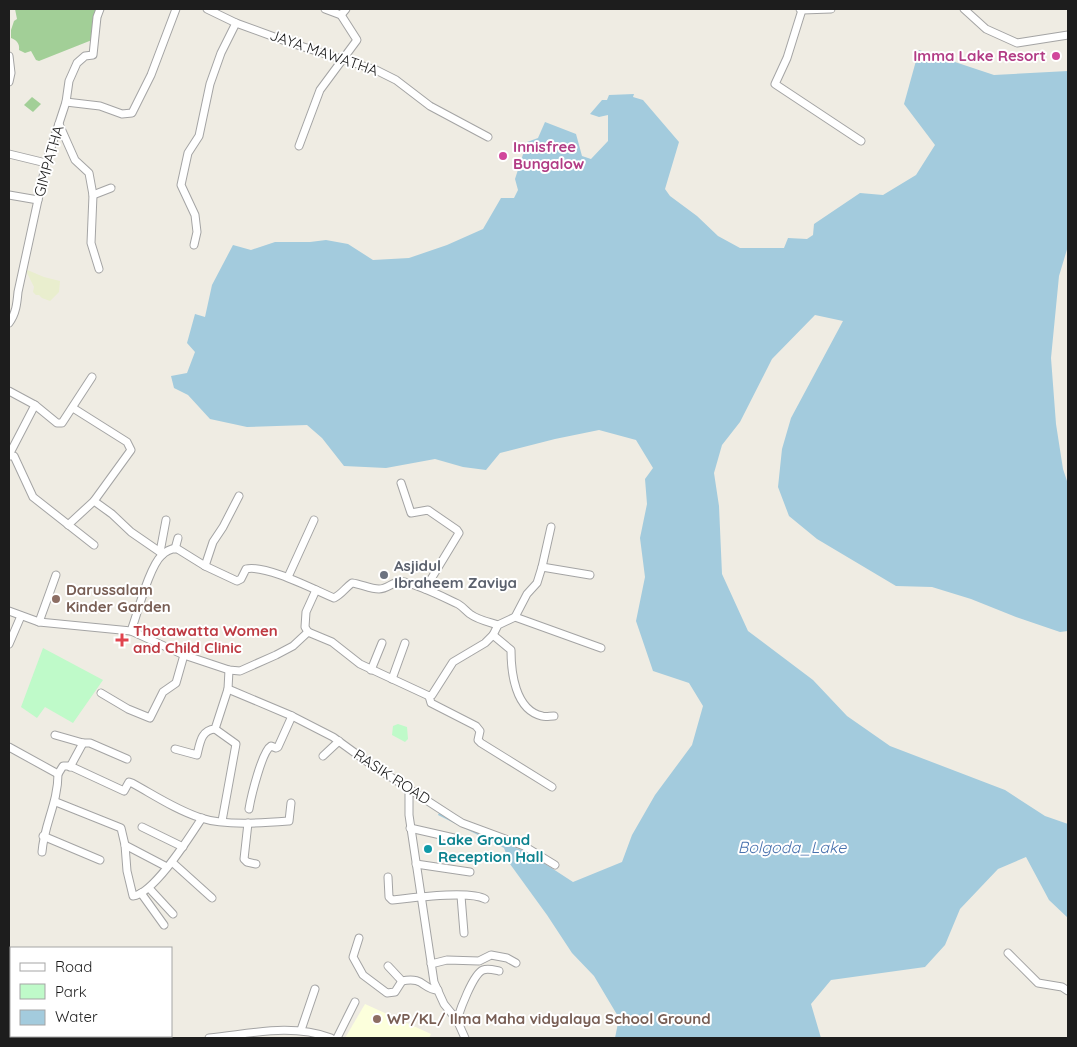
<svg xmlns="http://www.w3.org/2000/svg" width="1077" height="1047" font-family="Quicksand,sans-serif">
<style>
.education{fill:#fcffdc}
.farmland{fill:#e9eece}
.forest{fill:#a2cf97}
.park{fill:#bffac9}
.water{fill:#a3cbdd}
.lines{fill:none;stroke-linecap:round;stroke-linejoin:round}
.minor-casing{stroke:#a4a4a4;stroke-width:9}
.minor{stroke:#fff;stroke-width:7}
.hotel-dot{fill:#d1479c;stroke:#fff;stroke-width:2}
.worship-dot{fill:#6b7280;stroke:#fff;stroke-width:2}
.education-dot{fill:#8d6e63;stroke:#fff;stroke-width:2}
.health-dot{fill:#e0444e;stroke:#fff;stroke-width:2}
.culture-dot{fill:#0f9aa8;stroke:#fff;stroke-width:2}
.labels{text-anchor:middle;stroke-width:4;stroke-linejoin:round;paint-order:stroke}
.street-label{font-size:15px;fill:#1d1d1d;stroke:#fff}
.hotel-label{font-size:15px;font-weight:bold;fill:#b23c85;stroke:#fff;text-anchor:end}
.worship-label{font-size:15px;font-weight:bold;fill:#5b616d;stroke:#fff;text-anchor:start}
.education-label{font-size:15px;font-weight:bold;fill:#785e54;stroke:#fff;text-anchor:start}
.health-label{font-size:15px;font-weight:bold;fill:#be3a42;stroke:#fff;text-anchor:start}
.culture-label{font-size:15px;font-weight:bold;fill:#0d838f;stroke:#fff;text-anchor:start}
.water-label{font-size:16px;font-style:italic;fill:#4972ae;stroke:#fff}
</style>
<rect width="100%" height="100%" fill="#efece3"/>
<polygon class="education" points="365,1004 431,1034 429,1038 345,1038"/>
<polygon class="farmland" points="25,269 44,277 60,281 59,292 50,301 42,298 39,295 36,295 33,292 34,287"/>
<g class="forest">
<path d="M15,9H103L97,38L39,61L36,60L31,51L25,53L19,50C20,43 16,40 11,38V30L14,21L17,19Z"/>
<polygon points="32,97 41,104 33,112 24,105"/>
</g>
<g class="park">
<polygon points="43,648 103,680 73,723 45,707 37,718 21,707"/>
<polygon points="398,724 407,727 408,739 405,742 392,735 393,726"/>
</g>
<polygon class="water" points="919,50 994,75 1068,71 1068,246 1059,276 1051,358 1056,424 1063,469 1068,484 1068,631 1060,632 1016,617 971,599 932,587 896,586 817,539 789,516 778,487 782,449 791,418 843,321 815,315 772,359 740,422 722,445 714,473 719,506 722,574 748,631 813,680 847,716 890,746 1005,790 1045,816 1068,824 1068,918 1049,900 1026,857 998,869 960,909 945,945 925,967 831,980 811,1004 821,1038 615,1038 619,1018 594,976 572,953 547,915 510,864 504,848 438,815 439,813 484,836 527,852 573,882 622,862 632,835 655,795 692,745 703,706 689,683 653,671 636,621 645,577 640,538 647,504 645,479 653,468 636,440 599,430 555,439 500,453 486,470 463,467 435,459 386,468 344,466 322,438 307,425 247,427 210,419 188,395 174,388 171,376 187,373 195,352 187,343 195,314 205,317 212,285 233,245 251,250 275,242 310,242 326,240 348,244 373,260 409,258 447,245 483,229 501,198 514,198 518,190 515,179 527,142 538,138 545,122 576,134 582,156 591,159 608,141 608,115 599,117 590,114 602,100 607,100 609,95 634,94 633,97 643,100 679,142 665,189 670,196 697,216 718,236 740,248 784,248 788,238 807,239 813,235 814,224 860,193 883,195 916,175 935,145 904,104"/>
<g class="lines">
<defs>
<g id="minor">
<polyline points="207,9 236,23 288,42 376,70 396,80 430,106 488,137"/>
<polyline points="800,9 802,10 831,9"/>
<polyline points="964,9 986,29 1017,43 1068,35"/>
<polyline points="802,10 787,58 775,84 861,141"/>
<polyline points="341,15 346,9"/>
<polyline points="9,56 11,73 9,82"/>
<polyline points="66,102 100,106 122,114 132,113 151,75 176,9"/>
<polyline points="59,124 75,160 89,173 93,195 91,243 99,269"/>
<polyline points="299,146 320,90 357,40 341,15 325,9"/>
<polyline points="9,154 46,163"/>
<polyline points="9,195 38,200"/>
<polyline points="93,195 111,188"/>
<polyline points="194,245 197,232 195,215 181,185 188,153 199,136 210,84 221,53 236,23"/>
<path d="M9,323C16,314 17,303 18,292L46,163L66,102L69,81L77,63L85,56L93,55L97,17L100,9"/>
<polyline points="9,391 35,405 57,423 62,423 92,377"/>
<polyline points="9,455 35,405"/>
<polyline points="9,456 14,456 33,497 94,545"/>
<polyline points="401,483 411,513 428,510 457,530 459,533 425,589"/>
<polyline points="94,501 112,514 131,532 160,552 162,555"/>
<polyline points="68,525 94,501 131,450 127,442 73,408"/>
<polyline points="175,549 178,538"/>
<polyline points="160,552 166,520"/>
<polyline points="205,566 213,542 223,527 239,496"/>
<polyline points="542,567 551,527"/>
<polyline points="288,577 314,520"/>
<polyline points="9,611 39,622 131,631 184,655 229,670 240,671 276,655 293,646 308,632 332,642 360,664 429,696 432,695 453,662 485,643 493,635 498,625 515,617 527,594 537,583 542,567 590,575"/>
<polyline points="515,617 601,648"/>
<polyline points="39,622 56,575"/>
<path d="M131,631C138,612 149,567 162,555C166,551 171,549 176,548L205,566L237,581L241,579L246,569C265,564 315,590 334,598C342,594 345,588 352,583C361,584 370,589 379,589C389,589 393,580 404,582C422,586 441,596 458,604C463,607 465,610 470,614C478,620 489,622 498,625"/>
<polyline points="308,632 305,627 306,612 316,590"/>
<path d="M493,635L511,650C511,672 515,710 542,716C545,717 550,716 554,716"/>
<polyline points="9,644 21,616"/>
<polyline points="371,670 382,643"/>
<polyline points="392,679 405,643"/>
<polyline points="228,689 292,716 333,737 366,761 454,818 462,823 524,846 555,865"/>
<polyline points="101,693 128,709 150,718 163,692 176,683 184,655"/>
<polyline points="429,696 431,703 476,726 480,731 478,740 481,743 552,787"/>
<polyline points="55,735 83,743 90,743 127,759"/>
<path d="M9,747L58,774L63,766H70L124,791L129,782L132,783C154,795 176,810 201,818C225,826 263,823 289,821L291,803"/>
<path d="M175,749L197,755C200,743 201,730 215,729"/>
<polyline points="323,756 339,741"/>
<polyline points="70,767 83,743"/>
<polyline points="409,788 409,815 434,982 444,1004 457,1020 465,1038"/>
<path d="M56,802L121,828L125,845L127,871L133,896C154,894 190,836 202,818"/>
<path d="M249,809C251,797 262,751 271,746L276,748L278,747L292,716"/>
<polyline points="222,821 236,744 215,729 228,689 229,670"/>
<polyline points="248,823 244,859 247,862 256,864"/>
<polyline points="142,827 183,847"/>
<polyline points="410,828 454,838"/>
<polyline points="43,836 100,860"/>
<polyline points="125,845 167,867"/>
<path d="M42,852C44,824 58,803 58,774"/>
<polyline points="172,862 212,898"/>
<polyline points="416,864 470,872"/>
<path d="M388,877L389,897L392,900C411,898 470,890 485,899"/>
<polyline points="149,888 173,914"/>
<polyline points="141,893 164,925"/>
<polyline points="461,896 464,933"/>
<polyline points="359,938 353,957 363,975 387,993 395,992 402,981"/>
<polyline points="1008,953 1038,983 1062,987 1068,991"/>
<polyline points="431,964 447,960 479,961 491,955 507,958 516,963"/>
<path d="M388,966L402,981C424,976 423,990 438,990"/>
<path d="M457,1020C460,1010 473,974 483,970C488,968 494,970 499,971"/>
<polyline points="301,1030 315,989"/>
<polyline points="135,1036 139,1038"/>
<polyline points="53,1038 55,1036"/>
<polyline points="155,1038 156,1036"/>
<path d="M209,1038C251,1034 290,1023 331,1038"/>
<polyline points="337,1038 355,1002"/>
</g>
</defs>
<use href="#minor" class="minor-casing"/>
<use href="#minor" class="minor"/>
</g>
<g class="hotel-dot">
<circle cx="1056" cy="56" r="5"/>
<circle cx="503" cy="156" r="5"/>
</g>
<circle class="worship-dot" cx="384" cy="575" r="5"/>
<g class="education-dot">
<circle cx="56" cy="599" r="5"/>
<circle cx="377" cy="1019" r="5"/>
</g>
<path class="health-dot" d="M119.5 632.5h5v5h5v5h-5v5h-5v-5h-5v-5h5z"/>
<circle class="culture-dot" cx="428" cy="849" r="5"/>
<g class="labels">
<g class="street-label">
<text transform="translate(324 53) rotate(19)" y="5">JAYA MAWATHA</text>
<text transform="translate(49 161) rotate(-74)" y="5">GIMPATHA</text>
<text transform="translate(392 777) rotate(33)" y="5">RASIK ROAD</text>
</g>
<g class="hotel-label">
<text x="1046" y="61">Imma Lake Resort</text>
<text x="513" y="152" text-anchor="start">Innisfree<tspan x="513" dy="17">Bungalow</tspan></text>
</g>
<g class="worship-label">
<text x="394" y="571">Asjidul<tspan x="394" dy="17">Ibraheem Zaviya</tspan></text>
</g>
<g class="education-label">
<text x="66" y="595">Darussalam<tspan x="66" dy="17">Kinder Garden</tspan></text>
<text x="387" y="1024">WP/KL/ Ilma Maha vidyalaya School Ground</text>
</g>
<g class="health-label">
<text x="133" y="636">Thotawatta Women<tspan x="133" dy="17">and Child Clinic</tspan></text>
</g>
<g class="culture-label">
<text x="438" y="845">Lake Ground<tspan x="438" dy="17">Reception Hall</tspan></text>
</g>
<g class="water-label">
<text x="792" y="853">Bolgoda_Lake</text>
</g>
</g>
<rect width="1077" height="1047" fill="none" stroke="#1d1d1d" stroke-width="20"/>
<rect x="10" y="947" width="162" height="90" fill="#ffffff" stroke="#a5a5a5"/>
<rect x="20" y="963" width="25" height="8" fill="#ffffff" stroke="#a5a5a5"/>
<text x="55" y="972" font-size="15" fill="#1d1d1d">Road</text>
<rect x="20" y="984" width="25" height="15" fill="#bffac9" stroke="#a5a5a5"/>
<text x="55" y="997" font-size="15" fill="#1d1d1d">Park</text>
<rect x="20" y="1010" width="25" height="15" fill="#a3cbdd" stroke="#a5a5a5"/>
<text x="55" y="1022" font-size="15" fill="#1d1d1d">Water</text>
</svg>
